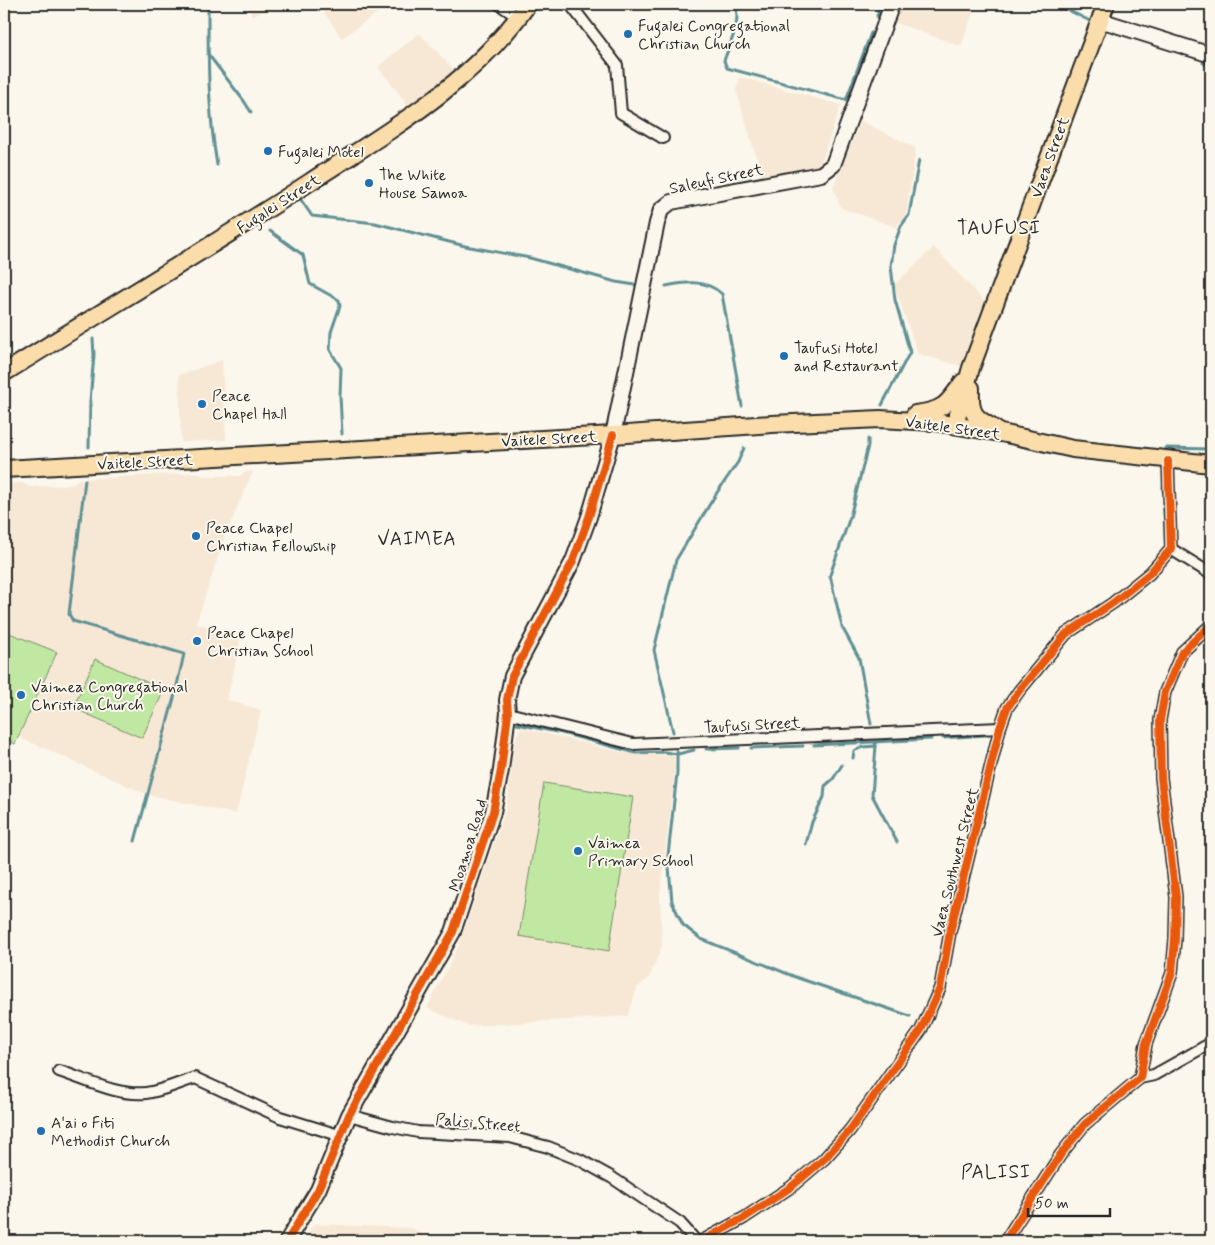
<svg xmlns="http://www.w3.org/2000/svg" width="1215" height="1245" font-family="Mynerve,sans-serif">
<style>
.built{fill:#f7e8d5}
.green{fill:#c0e8a3;stroke:#768a67}
.lines{fill:none;stroke-linecap:round;stroke-linejoin:round}
.stream{stroke:#609094;stroke-width:3}
.street-casing{stroke:#2b2b2b;stroke-width:14}
.secondary-casing{stroke:#2b2b2b;stroke-width:18}
.primary-casing{stroke:#2b2b2b;stroke-width:20}
.street{stroke:#fbf7ec;stroke-width:10}
.secondary{stroke:#fbf7ec;stroke-width:14}
.primary{stroke:#faddab;stroke-width:16}
.cycleway-casing{stroke:#fbf7ec;stroke-width:11}
.cycleway{stroke:#e8590c;stroke-width:8}
.poi-dot{fill:#1f6fb2;stroke:#fbf7ec;stroke-width:2}
.labels{text-anchor:middle;stroke-width:4;stroke-linejoin:round;paint-order:stroke}
.poi-label{font-size:16px;fill:#2b2b2b;stroke:#fbf7ec;text-anchor:start}
.street-label{font-size:16px;fill:#2b2b2b;stroke:#fbf7ec}
.quarter-label{font-size:19px;letter-spacing:1px;fill:#2b2b2b;stroke:#fbf7ec}
</style>
<rect width="100%" height="100%" fill="#fbf7ec"/>
<filter id="ink" filterUnits="userSpaceOnUse"><feTurbulence type="fractalNoise" baseFrequency=".02" numOctaves="2"/><feDisplacementMap in="SourceGraphic" scale="10" xChannelSelector="R" yChannelSelector="G"/><feConvolveMatrix kernelMatrix="1 2 1 2 8 2 1 2 1" color-interpolation-filters="sRGB"/></filter>
<g filter="url(#ink)">
<g class="built">
<polygon points="248,4 277,4 252,16"/>
<polygon points="318,4 390,4 342,38"/>
<polygon points="900,4 957,4 974,10 961,46 893,22"/>
<polygon points="419,33 458,74 413,112 378,67"/>
<polygon points="740,77 841,105 819,168 762,176 736,90"/>
<polygon points="861,121 916,148 906,216 896,227 841,208 833,187"/>
<polygon points="934,247 987,304 965,367 918,354 894,285"/>
<polygon points="222,360 226,440 181,442 179,375"/>
<polygon points="253,471 226,533 196,624 242,633 227,700 261,710 236,814 146,794 19,737 57,653 4,631 4,484 22,483 30,487 70,485 79,479 195,473 203,476 239,476 246,472"/>
<polygon points="523,728 621,752 674,756 675,769 660,894 662,946 649,978 637,988 628,1016 468,1026 427,1008 459,945 506,808 515,741 519,730"/>
<polygon points="314,1224 412,1228 432,1241 302,1241"/>
</g>
<g class="green">
<polygon points="4,631 57,652 15,744 4,738"/>
<polygon points="95,659 164,690 142,738 73,708"/>
<polygon points="544,783 633,797 609,951 519,936"/>
</g>
<g class="lines">
<g class="stream">
<path d="M208,4C208,58 208,112 217,165"/>
<path d="M734,4C743,20 729,45 724,61L727,68L846,100L871,33"/>
<polyline points="1056,4 1088,20"/>
<polyline points="877,16 881,4"/>
<polyline points="1205,49 1211,22"/>
<polyline points="208,54 244,101 251,112"/>
<polyline points="1204,57 1203,63 1211,65"/>
<polyline points="301,200 312,216 375,223 465,246 530,258 616,282 635,285"/>
<polyline points="270,231 303,255 310,284 339,300 340,306 331,332 330,350 341,368 340,396 342,434"/>
<path d="M666,286C686,282 706,279 722,294L742,406"/>
<polyline points="882,405 910,352 895,300 891,266 894,245 901,226 909,215 919,160"/>
<polyline points="868,439 868,446 850,517 830,575 842,627 859,658 871,724"/>
<polyline points="89,447 90,401 94,355 93,339"/>
<polyline points="1166,453 1166,448 1211,449"/>
<polyline points="85,480 69,614 73,621 184,654 175,694 135,841"/>
<polyline points="1163,491 1164,477"/>
<polyline points="1164,509 1166,543"/>
<polyline points="517,724 562,733 636,753 664,752 678,754 694,750"/>
<polyline points="673,732 654,650 676,560 716,494 738,462 744,448"/>
<polyline points="943,738 986,735"/>
<polyline points="875,742 876,746 872,795 897,842"/>
<polyline points="814,745 931,739"/>
<polyline points="751,748 803,746"/>
<polyline points="706,749 739,748"/>
<polyline points="677,751 677,773 668,856 672,902 683,925 701,939 798,978 910,1016"/>
<polyline points="853,758 854,751 863,747 876,746"/>
<polyline points="806,844 812,822 824,797 825,786 833,779 842,765"/>
</g>
<defs>
<g id="street">
<polyline points="499,4 518,17"/>
<polyline points="570,4 617,65 621,113 663,138"/>
<polyline points="1171,549 1211,574"/>
<polyline points="508,713 633,744 1000,728"/>
<path d="M59,1071C87,1080 117,1096 146,1093C162,1091 179,1083 195,1078L280,1117L342,1136"/>
<polyline points="1140,1078 1154,1075 1211,1043"/>
<polyline points="349,1115 393,1127 418,1132 510,1137 548,1147 580,1160 611,1177 680,1223 696,1241"/>
<polyline points="702,1241 744,1218 791,1187 824,1159 850,1130 921,1030 940,988 950,932 1000,728 1007,708 1019,691 1066,634 1113,603 1150,573 1171,549 1168,461"/>
<polyline points="1005,1241 1061,1154 1085,1124 1140,1078 1146,1044 1172,973 1175,939 1176,897 1161,778 1160,720 1165,692 1182,652 1208,628 1211,627"/>
</g>
<g id="secondary">
<polyline points="1100,20 1211,55"/>
<polyline points="287,1241 318,1190 349,1115 453,932 493,812 501,770 508,713 507,700 512,676 573,561 589,517 613,435 657,223 661,210 671,202 821,174 833,165 892,4"/>
</g>
<g id="primary">
<path d="M4,373C106,309 209,248 310,182C390,130 471,85 528,4"/>
<path d="M971,388C970,414 973,417 995,429"/>
<path d="M915,414C943,411 947,405 963,382"/>
<polyline points="955,425 971,368 1106,4"/>
<polyline points="4,469 613,435 772,424 880,419 934,422 1006,434 1073,449 1211,464"/>
</g>
</defs>
<use href="#street" class="street-casing"/>
<use href="#secondary" class="secondary-casing"/>
<use href="#primary" class="primary-casing"/>
<use href="#street" class="street"/>
<use href="#secondary" class="secondary"/>
<use href="#primary" class="primary"/>
<defs>
<g id="cycleway">
<polyline points="287,1241 318,1190 349,1115 453,932 493,812 501,770 508,713 507,700 512,676 573,561 589,517 613,435"/>
<polyline points="702,1241 744,1218 791,1187 824,1159 850,1130 921,1030 940,988 950,932 1000,728 1007,708 1019,691 1066,634 1113,603 1150,573 1171,549 1168,461"/>
<polyline points="1005,1241 1061,1154 1085,1124 1140,1078 1146,1044 1172,973 1175,939 1176,897 1161,778 1160,720 1165,692 1182,652 1208,628 1211,627"/>
</g>
</defs>
<use href="#cycleway" class="cycleway-casing"/>
<use href="#cycleway" class="cycleway"/>
</g>
</g>
<g class="poi-dot">
<circle cx="628" cy="34" r="5"/>
<circle cx="268" cy="151" r="5"/>
<circle cx="369" cy="183" r="5"/>
<circle cx="784" cy="356" r="5"/>
<circle cx="202" cy="404" r="5"/>
<circle cx="196" cy="536" r="5"/>
<circle cx="197" cy="641" r="5"/>
<circle cx="21" cy="695" r="5"/>
<circle cx="578" cy="851" r="5"/>
<circle cx="41" cy="1131" r="5"/>
</g>
<g class="labels">
<g class="poi-label">
<text x="638" y="31">Fugalei Congregational<tspan x="638" dy="18">Christian Church</tspan></text>
<text x="278" y="157">Fugalei Motel</text>
<text x="379" y="180">The White<tspan x="379" dy="18">House Samoa</tspan></text>
<text x="794" y="353">Taufusi Hotel<tspan x="794" dy="18">and Restaurant</tspan></text>
<text x="212" y="401">Peace<tspan x="212" dy="18">Chapel Hall</tspan></text>
<text x="206" y="533">Peace Chapel<tspan x="206" dy="18">Christian Fellowship</tspan></text>
<text x="207" y="638">Peace Chapel<tspan x="207" dy="18">Christian School</tspan></text>
<text x="31" y="692">Vaimea Congregational<tspan x="31" dy="18">Christian Church</tspan></text>
<text x="588" y="848">Vaimea<tspan x="588" dy="18">Primary School</tspan></text>
<text x="51" y="1128">A'ai o Fiti<tspan x="51" dy="18">Methodist Church</tspan></text>
</g>
<g class="street-label">
<text transform="translate(1049 157) rotate(-70)" y="6">Vaea Street</text>
<text transform="translate(716 178) rotate(-12)" y="6">Saleufi Street</text>
<text transform="translate(278 203) rotate(-33)" y="6">Fugalei Street</text>
<text transform="translate(953 427) rotate(8)" y="6">Vaitele Street</text>
<text transform="translate(549 438) rotate(-3)" y="6">Vaitele Street</text>
<text transform="translate(145 461) rotate(-3)" y="6">Vaitele Street</text>
<text transform="translate(752 724) rotate(-3)" y="6">Taufusi Street</text>
<text transform="translate(467 845) rotate(-73)" y="6">Moamoa Road</text>
<text transform="translate(954 862) rotate(-76)" y="6">Vaea Southwest Street</text>
<text transform="translate(478 1122) rotate(5)" y="6">Palisi Street</text>
</g>
<g class="quarter-label">
<text x="999" y="234">TAUFUSI</text>
<text x="417" y="545">VAIMEA</text>
<text x="996" y="1178">PALISI</text>
</g>
</g>
<rect width="1215" height="1245" fill="none" stroke="#fbf7ec" stroke-width="20"/>
<rect x="10" y="10" width="1195" height="1225" fill="none" stroke="#2b2b2b" stroke-width="2" filter="url(#ink)"/>
<path d="M1028 1208v8h82v-8" fill="none" stroke="#2b2b2b" stroke-width="2.5"/>
<text x="1035" y="1208" font-size="15" fill="#2b2b2b" stroke="#fbf7ec" stroke-width="4" paint-order="stroke">50 m</text>
</svg>
